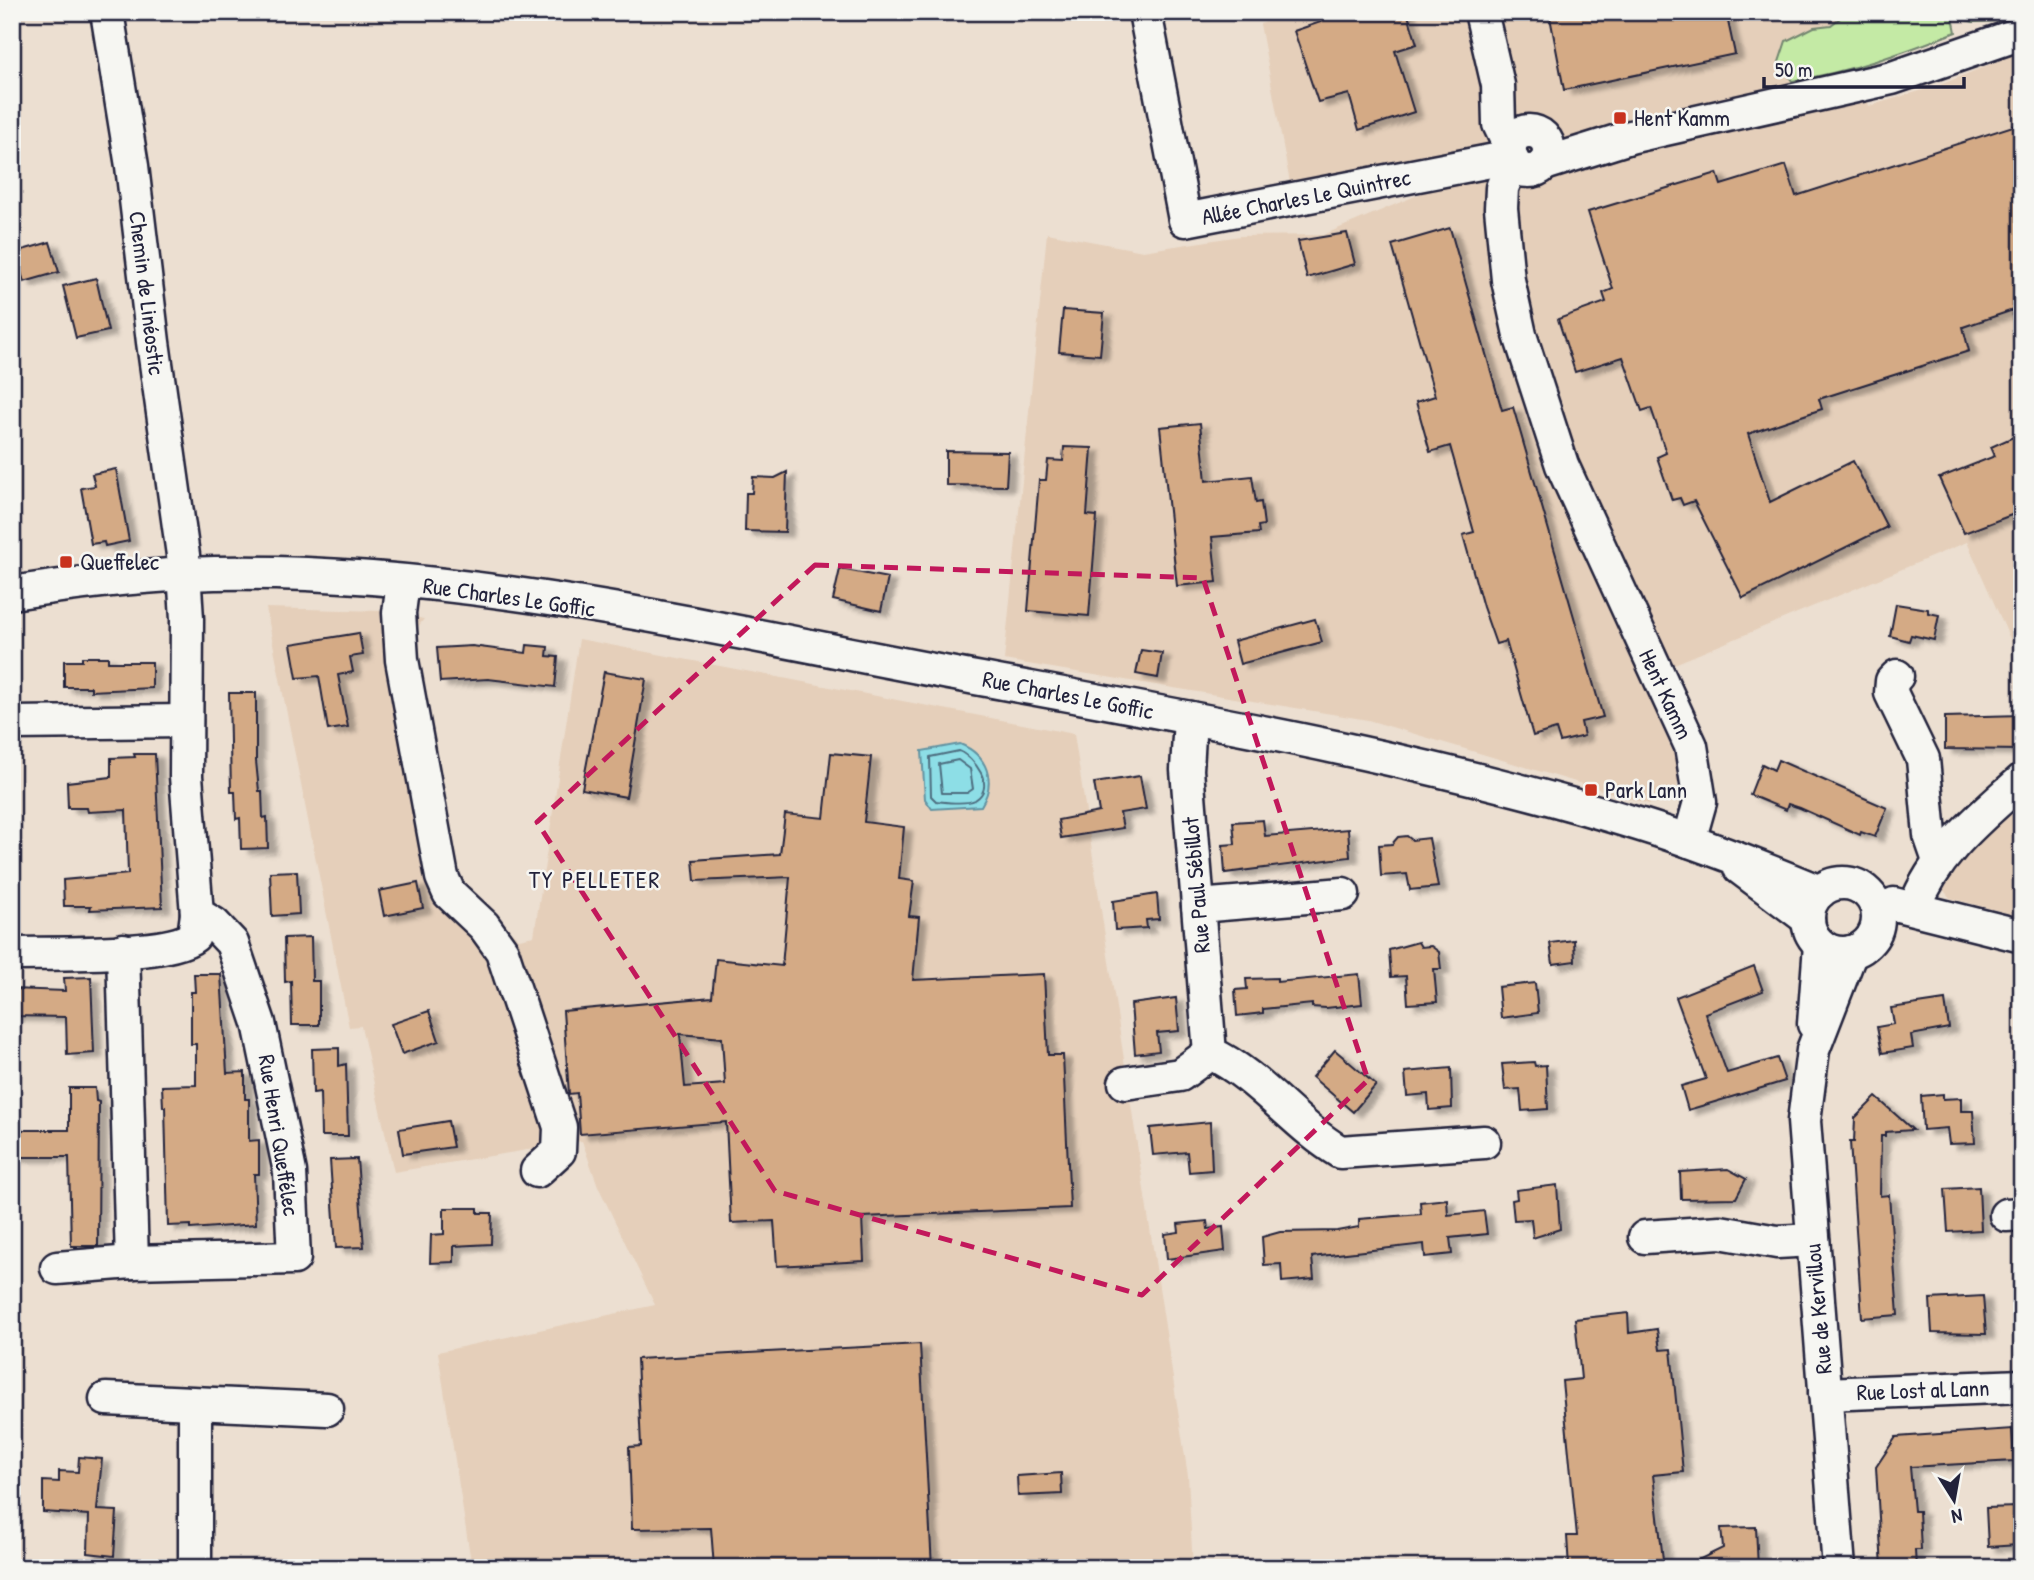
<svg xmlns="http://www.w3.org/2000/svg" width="2034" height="1580" font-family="'Patrick Hand',sans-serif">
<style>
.built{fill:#e5cfba}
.green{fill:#c4eaa5;stroke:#738670;stroke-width:2}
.water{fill:#8ddee6;stroke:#6293a2;stroke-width:2}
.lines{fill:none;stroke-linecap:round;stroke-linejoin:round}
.shore{stroke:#4d6d7f;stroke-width:2}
.building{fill:#d4aa85;stroke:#22223b;stroke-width:2;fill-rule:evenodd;filter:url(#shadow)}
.minor-casing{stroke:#22223b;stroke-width:37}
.minor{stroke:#f6f6f2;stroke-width:32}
.marked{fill:none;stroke:#c2185b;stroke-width:5;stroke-dasharray:14 9;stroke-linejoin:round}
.poi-dot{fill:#c8321e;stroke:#f6f6f2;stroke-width:2.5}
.labels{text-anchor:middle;stroke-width:5;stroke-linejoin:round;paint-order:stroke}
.poi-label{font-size:23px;fill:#22223b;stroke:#f6f6f2;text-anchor:start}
.street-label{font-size:23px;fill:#22223b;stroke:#f6f6f2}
.neighbourhood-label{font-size:24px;letter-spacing:2px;fill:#22223b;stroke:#f6f6f2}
</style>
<defs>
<filter id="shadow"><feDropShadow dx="8" dy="4.5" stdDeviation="2" flood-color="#0004"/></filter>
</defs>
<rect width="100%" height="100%" fill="#ecdfd1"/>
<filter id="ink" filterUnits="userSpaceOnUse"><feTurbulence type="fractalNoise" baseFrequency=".0143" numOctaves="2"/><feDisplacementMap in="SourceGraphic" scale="14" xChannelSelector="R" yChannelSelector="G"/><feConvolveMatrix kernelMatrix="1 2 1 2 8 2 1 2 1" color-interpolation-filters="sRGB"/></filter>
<g filter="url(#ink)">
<g class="built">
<polygon points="1299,12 1843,12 1869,106 1940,85 2022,51 2022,666 1967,542 1641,678 1682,773 1675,791 1666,800 1649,804 1368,720 1004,660 1047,233 1143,251 1240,236 1323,235 1453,180 1291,188 1260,24"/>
<polygon points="266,608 381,611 424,619 413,633 455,873 464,889 519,939 534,936 579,639 1074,734 1188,1476 1193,1568 472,1568 438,1352 655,1305 598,1186 582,1141 394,1172 361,1026 349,1027"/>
<polygon points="2022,803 2022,917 1950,898 1941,887 1970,849"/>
</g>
<path class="green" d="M1839,12H2005L1997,21L1974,22L1953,17L1956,32C1902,53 1850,72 1792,81L1779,62L1786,41L1814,27L1831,25L1840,18Z"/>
<path class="water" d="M960,744C987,755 997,781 981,806L932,809L925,799L922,751Z"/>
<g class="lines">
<g class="shore">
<path d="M959,751C974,757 997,787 975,800C966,805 946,802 936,801L931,796L930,757Z"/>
<polygon points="958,760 970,769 973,789 967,793 942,793 939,764"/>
</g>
</g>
<g class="building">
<polygon points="1317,12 1407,12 1417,44 1395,51 1414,112 1359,130 1349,94 1318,102 1294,31 1321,22"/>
<polygon points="1549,12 1726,12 1735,54 1564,90"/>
<polygon points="2022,123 2022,307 1963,327 1969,351 1819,399 1822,409 1748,434 1770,502 1853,461 1887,527 1743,598 1694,501 1683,505 1680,498 1672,500 1657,457 1666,453 1651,408 1642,411 1623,357 1575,372 1558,319 1606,302 1603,293 1613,289 1588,212 1717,173 1721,185 1786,165 1796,196"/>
<polygon points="1450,228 1502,410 1513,407 1603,717 1581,722 1584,736 1560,742 1556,729 1533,736 1506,641 1496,644 1483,607 1463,535 1474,532 1450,446 1430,452 1416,402 1435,396 1392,245"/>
<polygon points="1347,233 1355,264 1307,278 1298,241"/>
<polygon points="50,242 59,272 24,282 21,272 12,275 12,253"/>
<polygon points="96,278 108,331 76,338 63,286"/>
<polygon points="1063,310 1104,313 1100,355 1059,352"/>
<polygon points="1200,423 1206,481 1252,476 1256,503 1261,502 1264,525 1258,526 1259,533 1212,537 1217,582 1177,586 1160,427"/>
<polygon points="2022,433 2022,511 1964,533 1939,478 1995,456 1991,447"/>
<polygon points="1064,447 1092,448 1087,515 1097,516 1089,616 1028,611 1039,480 1046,480 1048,460 1063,461"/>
<polygon points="946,451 1008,452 1006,486 946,485"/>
<polygon points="116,469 129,541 105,546 104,542 91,544 81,488 95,486 92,474"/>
<polygon points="787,472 785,532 745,531 746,493 752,493 753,477 775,478"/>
<polygon points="840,569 888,578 881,611 833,600"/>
<polygon points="1896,604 1928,609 1928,613 1939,615 1934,640 1911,635 1909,641 1890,636"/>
<polygon points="1315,619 1322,642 1240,664 1234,641"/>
<polygon points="359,633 363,655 350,657 353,672 338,675 348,727 328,730 319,676 297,678 291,644"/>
<polygon points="527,645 548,647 547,656 558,657 555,687 488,679 440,682 437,648 472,646 526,653"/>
<polygon points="1141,650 1162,653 1158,678 1136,674"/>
<polygon points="82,657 108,657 108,662 152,662 152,688 91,691 91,687 64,687 64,661 82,661"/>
<polygon points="604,672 646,679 626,797 582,789"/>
<polygon points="229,693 256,693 256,761 259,791 262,791 263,818 267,817 268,848 241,849 240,818 236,819 235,792 231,792"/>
<polygon points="2022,715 2022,750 1945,749 1945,717"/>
<path d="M831,753L871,757L864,822L904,827L899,879L914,881L909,916L919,917L913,980L1044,974L1048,1055H1063L1070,1208L862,1217L864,1261L777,1266L774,1221L731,1223L726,1122L580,1134L577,1093L569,1094L563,1011L712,997L716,959L782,966L790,877L695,881L693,860L780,854L785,814L824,818ZM680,1034L722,1038L725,1084L685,1087Z"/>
<polygon points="134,754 155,754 162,907 90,910 91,906 64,906 63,880 128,874 126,810 88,812 87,808 68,808 67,782 111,777 111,758 135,757"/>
<polygon points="1778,760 1887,808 1875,837 1861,832 1860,835 1800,808 1788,804 1786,810 1750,795 1762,764 1774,770"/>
<polygon points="1140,776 1146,809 1120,813 1123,828 1061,838 1058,820 1099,812 1094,783"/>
<polygon points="1263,820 1265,836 1348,829 1350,857 1225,873 1223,845 1235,844 1233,822"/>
<polygon points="1407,836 1412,840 1429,838 1438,887 1410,890 1407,874 1381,876 1379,845 1392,844 1398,837"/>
<polygon points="297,871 299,914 272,916 270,872"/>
<polygon points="418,883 423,908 384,916 379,891"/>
<polygon points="1157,894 1159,919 1146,920 1147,928 1115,930 1113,901"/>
<polygon points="311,937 312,981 319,981 319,1025 292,1025 291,981 285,982 284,938"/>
<polygon points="1574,940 1575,961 1553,964 1550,943"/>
<polygon points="1418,942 1421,947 1431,946 1439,952 1441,969 1434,969 1437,1002 1408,1004 1406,976 1391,977 1389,950"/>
<polygon points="1754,966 1763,991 1705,1013 1727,1073 1777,1058 1785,1081 1688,1110 1681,1086 1706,1079 1676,997"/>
<polygon points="194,974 221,974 227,1073 245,1072 245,1099 249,1099 249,1141 259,1140 259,1174 254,1174 256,1224 191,1229 191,1225 168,1226 165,1107 163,1107 162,1086 196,1085 196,1044 191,1044 191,992 195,992"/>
<polygon points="1359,974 1362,1004 1326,1008 1312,1007 1312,1004 1263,1009 1263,1013 1237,1016 1235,990 1247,989 1246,979 1277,978 1277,982"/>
<polygon points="91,977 94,1053 67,1055 66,1017 12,1016 12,989 65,991 64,978"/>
<polygon points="1535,983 1538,1013 1501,1018 1498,987"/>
<polygon points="1176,998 1179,1031 1157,1033 1159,1051 1135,1054 1131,1004"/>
<polygon points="1945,1000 1949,1028 1911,1035 1913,1048 1882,1053 1877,1027 1894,1024 1891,1008"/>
<polygon points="429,1011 439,1041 402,1054 391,1024"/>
<polygon points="339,1048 339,1066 346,1064 348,1136 321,1136 320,1092 313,1093 312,1049"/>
<polygon points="1335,1050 1376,1085 1353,1112 1312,1077"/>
<polygon points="1534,1062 1535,1066 1546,1065 1548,1109 1522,1111 1520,1089 1505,1090 1502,1064"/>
<polygon points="1451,1068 1452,1108 1429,1110 1428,1094 1407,1096 1405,1072"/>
<polygon points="69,1088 95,1088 96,1101 99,1102 98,1246 71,1246 69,1157 12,1157 12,1130 69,1130"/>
<polygon points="1943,1094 1943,1099 1961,1098 1961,1111 1973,1111 1975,1143 1949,1144 1947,1128 1923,1130 1921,1096"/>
<polygon points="1876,1097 1913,1130 1885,1132 1885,1136 1881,1136 1880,1196 1889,1195 1898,1315 1862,1318 1850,1142 1854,1142 1855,1118"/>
<polygon points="448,1121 453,1147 403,1154 399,1129"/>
<polygon points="1210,1122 1212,1170 1189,1172 1187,1152 1153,1155 1150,1128"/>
<polygon points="357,1159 364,1247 336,1248 330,1160"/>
<polygon points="1728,1169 1746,1179 1736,1198 1681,1199 1680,1172"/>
<polygon points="1557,1185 1560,1229 1533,1238 1531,1219 1514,1220 1512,1200 1517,1199 1516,1190"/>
<polygon points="1979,1187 1981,1230 1948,1232 1945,1189"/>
<polygon points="1447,1199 1448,1215 1484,1211 1487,1234 1450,1238 1452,1254 1425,1257 1424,1244 1312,1257 1314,1279 1282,1282 1281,1264 1264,1265 1262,1237 1280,1232 1337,1231 1359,1227 1359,1219 1421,1214 1420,1202"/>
<polygon points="444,1208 478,1208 478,1213 492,1213 491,1244 454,1246 454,1262 430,1263 431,1235 444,1234"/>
<polygon points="1207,1221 1208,1229 1223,1227 1225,1251 1167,1259 1165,1234 1179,1232 1178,1224"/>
<polygon points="1983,1296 1986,1334 1932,1333 1930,1299"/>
<polygon points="1628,1313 1629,1333 1657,1329 1660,1350 1671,1349 1683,1472 1653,1475 1664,1568 1569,1568 1567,1536 1577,1536 1562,1381 1581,1379 1575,1319"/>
<polygon points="920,1344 932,1568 714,1568 711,1528 632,1529 629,1447 641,1446 637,1359"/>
<polygon points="2012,1429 2014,1461 1910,1467 1914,1511 1919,1511 1921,1550 1915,1550 1916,1568 1882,1568 1876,1467 1896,1437"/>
<polygon points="79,1457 102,1459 97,1510 117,1511 114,1556 88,1553 89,1515 43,1512 43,1481 59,1482 59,1471 78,1472"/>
<polygon points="1061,1473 1062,1494 1018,1496 1017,1476"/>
<polygon points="2016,1507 2018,1545 1988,1547 1986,1508"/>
<polygon points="1756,1527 1758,1568 1682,1568 1723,1548 1721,1528"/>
</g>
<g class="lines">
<defs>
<g id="minor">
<polyline points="1145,12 1185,220 1511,157"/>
<polyline points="1481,12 1498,85 1499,124 1510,147"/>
<circle cx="1529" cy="151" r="20"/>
<polyline points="1513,161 1502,188 1501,208 1508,280 1520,335 1562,465 1691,746 1700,802 1689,841"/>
<polyline points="1544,164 1630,137 1892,78 2022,33"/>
<polyline points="403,582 399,613 402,660 442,877 449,893 484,926 502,951 560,1127 559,1151 537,1171"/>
<path d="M12,593C70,584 129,577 187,574C436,563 705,627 949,673C1180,716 1413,755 1638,824C1700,843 1760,867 1820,892"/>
<polyline points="1897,676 1892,681 1891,693 1923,759 1930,835 1939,861"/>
<path d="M1190,718L1187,770L1210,1053C1260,1076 1293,1124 1340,1152L1484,1142"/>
<polyline points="12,723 186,721"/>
<polyline points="1740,868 1808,919"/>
<circle cx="1843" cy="918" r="35"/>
<polyline points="1894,904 2022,936"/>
<polyline points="1198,906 1343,894"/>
<path d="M1915,907C1936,852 1979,819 2022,780"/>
<polyline points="123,950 132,1262"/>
<path d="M12,954C49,953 169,957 194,936L197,914"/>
<polyline points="1814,1024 1820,945"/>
<polyline points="1125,1083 1180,1075 1210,1053"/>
<polyline points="2006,1215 2022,1214"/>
<polyline points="1645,1237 1720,1232 1777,1242 1813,1240"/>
<polyline points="57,1268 132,1262 294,1258 290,1172 259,1023 232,943 214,924 197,914 186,776 187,619 183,555 153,342 132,166 107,12"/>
<polyline points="1825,1394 2022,1386"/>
<polyline points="106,1399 327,1409"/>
<polyline points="195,1568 195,1404"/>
<polyline points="1839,1568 1804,1121 1813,1050 1851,952"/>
</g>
</defs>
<use href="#minor" class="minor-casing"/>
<use href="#minor" class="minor"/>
</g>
</g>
<path class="marked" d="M815,565L1203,578L1368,1080L1142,1295L775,1191L537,822Z"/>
<g class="poi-dot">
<rect x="1613" y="111" width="14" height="14" rx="3.5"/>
<rect x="59" y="555" width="14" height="14" rx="3.5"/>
<rect x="1584" y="783" width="14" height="14" rx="3.5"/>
</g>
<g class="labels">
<g class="poi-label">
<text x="1634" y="126">Hent Kamm</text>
<text x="80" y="570">Queffelec</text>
<text x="1605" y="798">Park Lann</text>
</g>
<g class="street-label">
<text transform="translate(1306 197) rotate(-11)" y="8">Allée Charles Le Quintrec</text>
<text transform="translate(147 293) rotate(83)" y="8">Chemin de Linéostic</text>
<text transform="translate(509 597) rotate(8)" y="8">Rue Charles Le Goffic</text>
<text transform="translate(1666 694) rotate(65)" y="8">Hent Kamm</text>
<text transform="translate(1068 695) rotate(11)" y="8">Rue Charles Le Goffic</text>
<text transform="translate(1196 885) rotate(-95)" y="8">Rue Paul Sébillot</text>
<text transform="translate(279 1135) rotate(81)" y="8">Rue Henri Queffélec</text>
<text transform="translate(1818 1309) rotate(-95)" y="8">Rue de Kervillou</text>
<text transform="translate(1923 1390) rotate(-2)" y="8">Rue Lost al Lann</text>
</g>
<g class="neighbourhood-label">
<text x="595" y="888">TY PELLETER</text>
</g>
</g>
<rect width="2034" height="1580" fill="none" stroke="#f6f6f2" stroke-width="42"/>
<rect x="21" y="21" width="1992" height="1538" fill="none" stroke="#22223b" stroke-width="2.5" filter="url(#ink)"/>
<g transform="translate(1954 1500) rotate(169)" stroke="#f6f6f2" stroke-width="5" paint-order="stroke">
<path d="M0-5L12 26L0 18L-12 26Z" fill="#22223b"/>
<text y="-10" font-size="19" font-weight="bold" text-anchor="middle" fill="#22223b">N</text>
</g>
<path d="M1764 77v10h200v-10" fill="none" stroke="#22223b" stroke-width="3.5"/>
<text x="1775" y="77" font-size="21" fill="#22223b" stroke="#f6f6f2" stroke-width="5" paint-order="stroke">50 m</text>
</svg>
